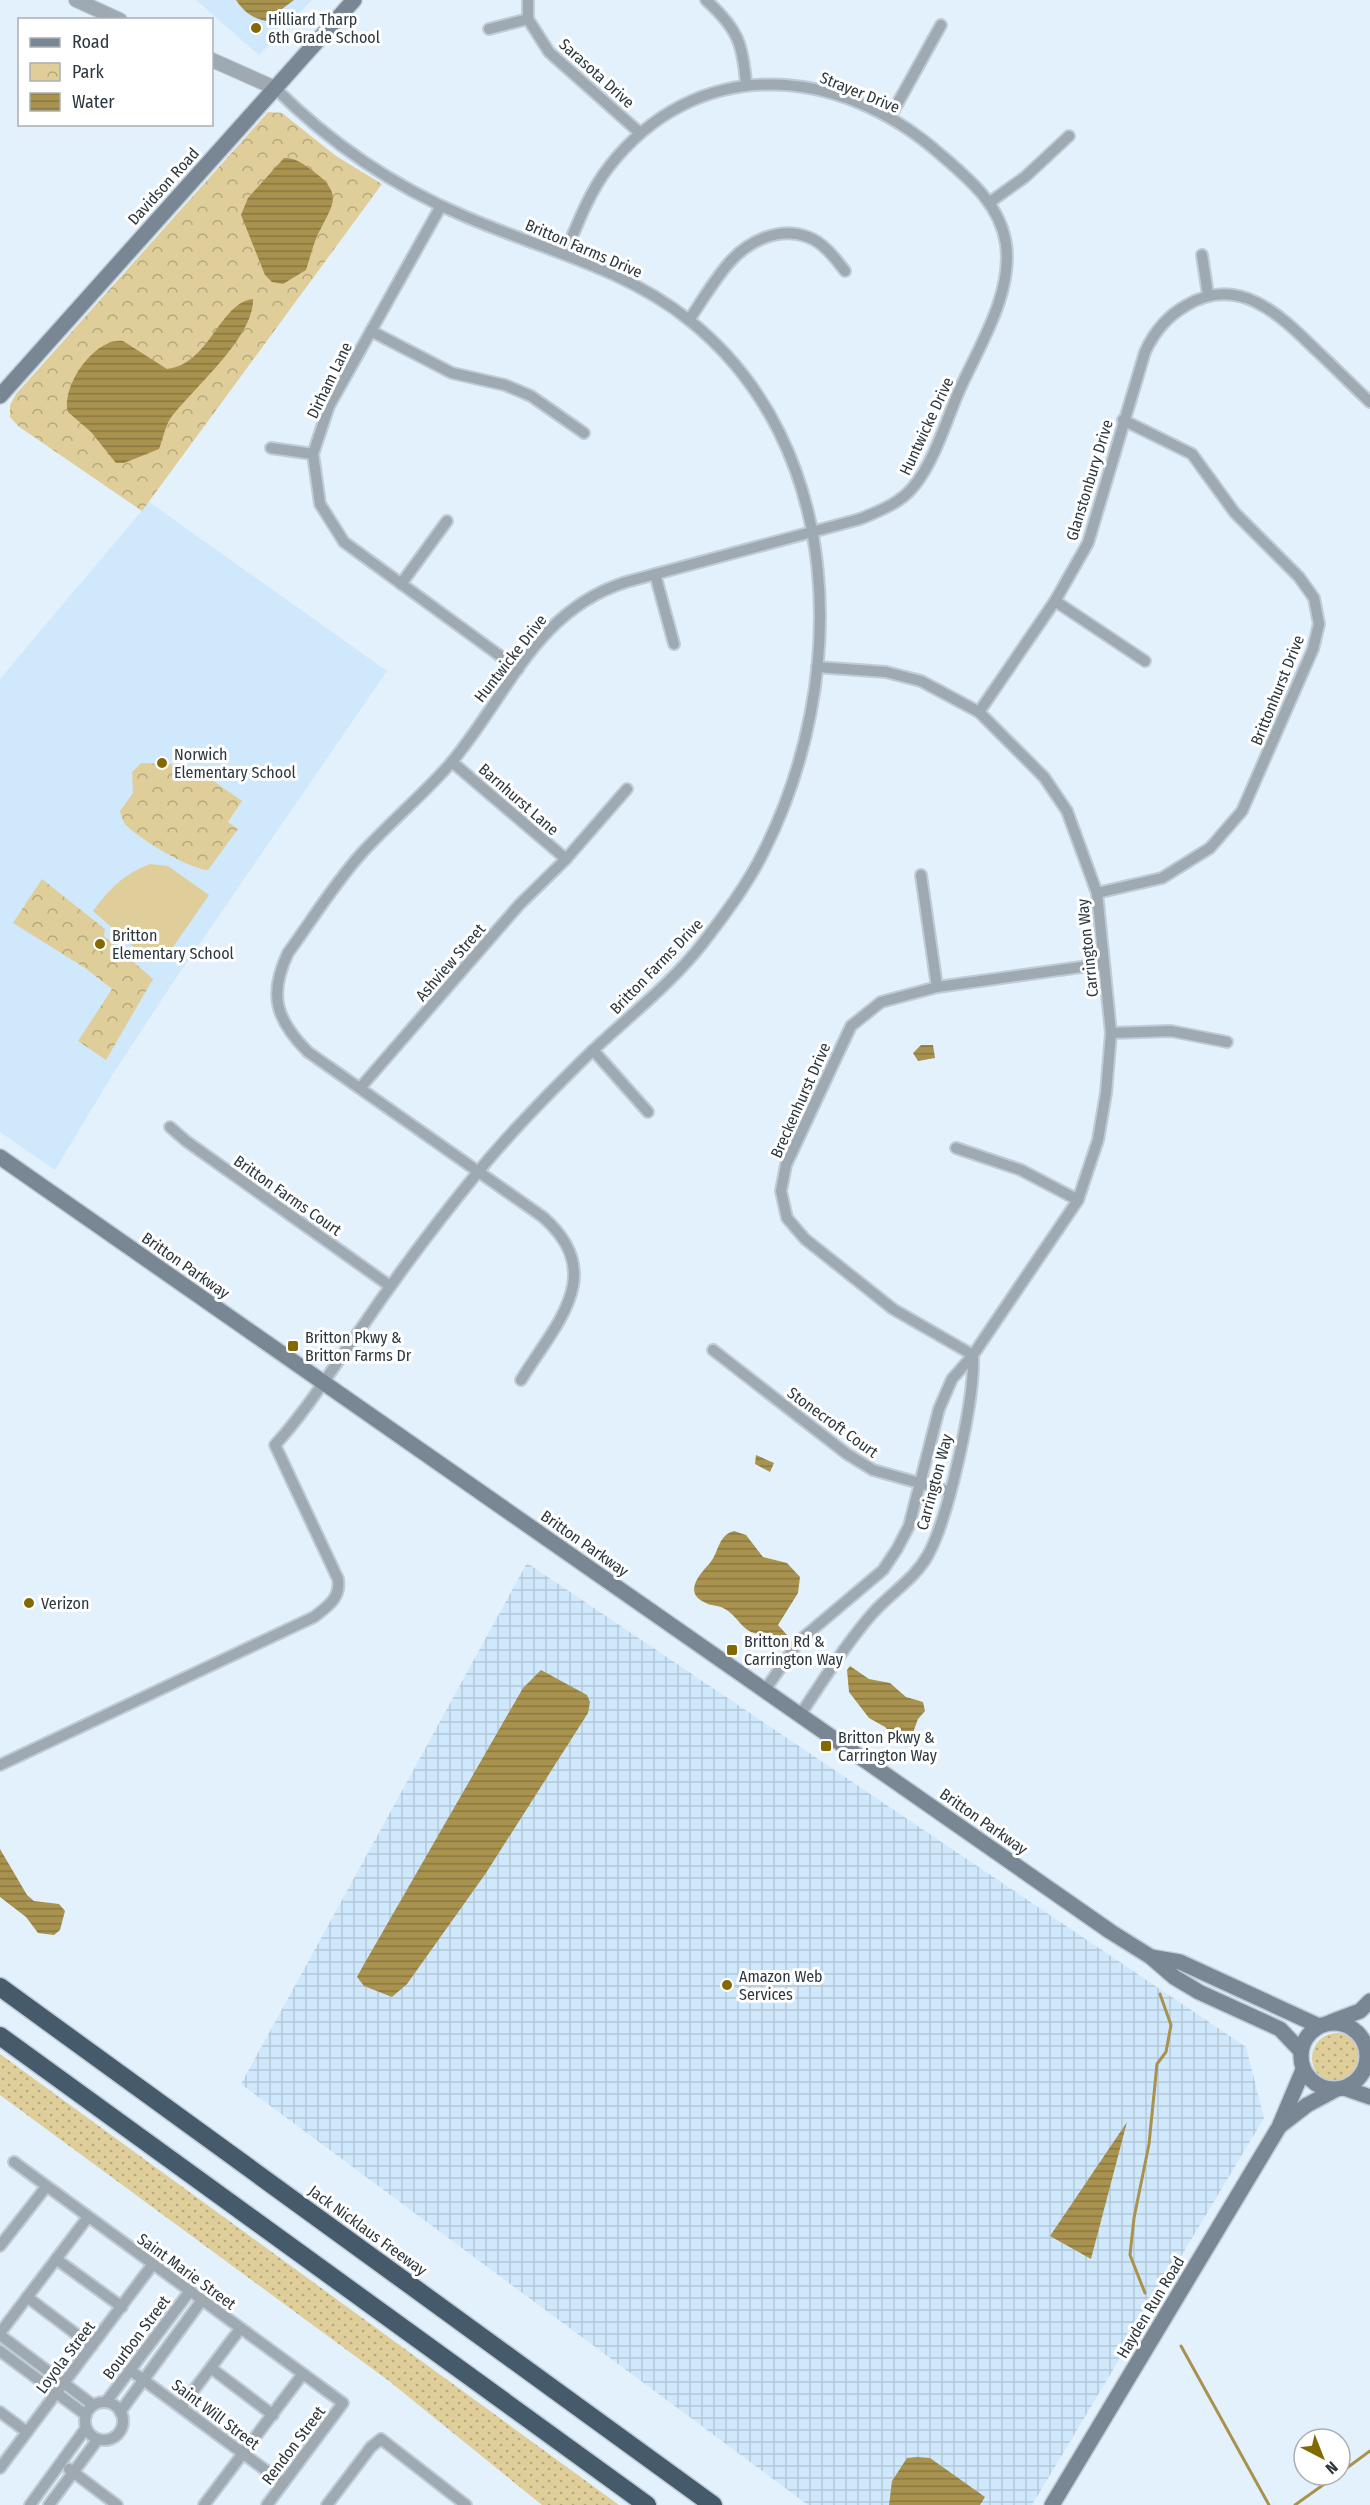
<svg xmlns="http://www.w3.org/2000/svg" width="1370" height="2505" font-family="'Fira Sans Condensed',sans-serif">
<style>
.built{fill:#d0e8fc}
.industrial{fill:url(#industrial-grid)}
.grass{fill:url(#grass-dots)}
.park{fill:url(#park-crowns)}
.pitch{fill:#dfce99}
.water{fill:url(#water-rules)}
.lines{fill:none;stroke-linecap:round;stroke-linejoin:round}
.stream{stroke:#a8924e;stroke-width:3}
.minor-casing{stroke:#bfccd7;stroke-width:14}
.tertiary-casing{stroke:#bfccd7;stroke-width:16}
.secondary-casing{stroke:#bfccd7;stroke-width:18}
.motorway-casing{stroke:#bfccd7;stroke-width:21}
.minor{stroke:#9ea9b1;stroke-width:10}
.tertiary{stroke:#9ea9b1;stroke-width:14}
.secondary{stroke:#788793;stroke-width:15}
.motorway{stroke:#455a6a;stroke-width:18}
.poi-dot{fill:#826902;stroke:#fff;stroke-width:2}
.labels{text-anchor:middle;stroke-width:6;stroke-linejoin:round;paint-order:stroke}
.poi-label{font-size:16px;fill:#2d373e;stroke:#fff;text-anchor:start}
.street-label{font-size:16px;fill:#2d373e;stroke:#fff}
</style>
<defs>
<pattern id="industrial-grid" width="8" height="8" patternUnits="userSpaceOnUse" patternTransform="scale(1.5)"><rect width="8" height="8" fill="#d0e8fc"/><path d="M0 4h8M4 0v8" fill="none" stroke="#b3c8d9"/></pattern>
<pattern id="grass-dots" width="8" height="8" patternUnits="userSpaceOnUse" patternTransform="scale(1.5)"><rect width="8" height="8" fill="#dfce99"/><path d="M2 2h.1M6 6h.1" fill="none" stroke="#b5a87e" stroke-width="1.8" stroke-linecap="round"/></pattern>
<pattern id="park-crowns" width="20" height="18" patternUnits="userSpaceOnUse" patternTransform="scale(1.5)"><rect width="20" height="18" fill="#dfce99"/><path d="M2 6a3 3 0 1 1 6 0M12 15a3 3 0 1 1 6 0" fill="none" stroke="#b5a87e"/></pattern>
<pattern id="water-rules" width="6" height="5" patternUnits="userSpaceOnUse" patternTransform="scale(1.5)"><rect width="6" height="5" fill="#a8924e"/><path d="M0 2.5h6" fill="none" stroke="#897842"/></pattern>
</defs>
<rect width="100%" height="100%" fill="#e3f1fd"/>
<g class="built">
<polygon points="196,0 312,0 259,55"/>
<polygon points="149,502 387,671 172,984 113,1074 55,1170 0,1132 0,679"/>
</g>
<polygon class="industrial" points="527,1563 1246,2047 1264,2118 1032,2505 808,2505 241,2084"/>
<g class="grass">
<circle cx="1337" cy="2058" r="25"/>
<polygon points="0,2054 619,2505 542,2505 389,2381 0,2095"/>
</g>
<g class="park">
<polygon points="268,112 282,113 336,156 382,184 142,511 18,426 10,417 10,405 16,394"/>
<path d="M141,763L186,765L195,768L242,801L228,822L238,829L208,870C191,870 137,838 125,824C123,821 121,815 120,811L133,793L132,772Z"/>
<polygon points="42,879 105,929 104,936 153,979 106,1060 78,1041 112,989 85,968 13,923"/>
</g>
<path class="pitch" d="M150,864L168,866L209,895L164,960L151,962L93,911C110,888 124,874 150,864Z"/>
<g class="water">
<path d="M236,0H294L266,21C252,18 244,12 236,0Z"/>
<path d="M284,158C297,158 303,164 313,171C344,194 333,204 318,234C313,245 310,258 306,270L283,284L272,282L265,275L241,215L248,198Z"/>
<path d="M253,299C254,338 193,388 170,419C165,427 163,439 159,449L124,463H116L91,432L68,412C61,386 95,337 123,341L167,369C210,364 220,302 253,299Z"/>
<polygon points="921,1045 933,1045 935,1058 918,1061 913,1053"/>
<polygon points="756,1455 774,1463 770,1472 755,1464"/>
<path d="M734,1531L746,1535L763,1557L787,1563L800,1577L798,1593L778,1625L787,1635L782,1641C772,1634 762,1636 751,1632C740,1627 735,1613 723,1608C718,1605 711,1606 706,1603C682,1593 700,1574 710,1563C719,1552 718,1535 734,1531Z"/>
<polygon points="850,1666 869,1679 890,1683 906,1697 923,1702 925,1711 918,1719 911,1738 899,1741 885,1727 869,1718 849,1692 847,1670"/>
<polygon points="541,1670 587,1695 590,1702 588,1713 486,1873 407,1984 392,1997 364,1986 357,1977 363,1966 523,1688"/>
<polygon points="0,1849 27,1895 34,1901 59,1904 65,1911 60,1930 54,1935 38,1933 26,1917 0,1897"/>
<polygon points="1127,2122 1091,2259 1050,2236"/>
<polygon points="917,2457 930,2458 985,2497 980,2505 889,2505 892,2481 907,2458"/>
</g>
<g class="lines">
<g class="stream">
<polyline points="1145,2293 1130,2255 1134,2218 1149,2144 1157,2064 1166,2052 1171,2025 1160,1994"/>
<polyline points="1181,2346 1269,2505"/>
<polyline points="1340,2473 1370,2451"/>
<polyline points="1295,2505 1337,2475"/>
</g>
<defs>
<g id="minor">
<polyline points="528,0 528,19 549,52 640,133"/>
<path d="M706,0C737,28 743,43 746,84"/>
<polyline points="489,29 528,19"/>
<polyline points="890,117 941,25"/>
<polyline points="990,202 1025,177 1069,136"/>
<polyline points="441,206 329,406 313,454 320,504 344,542 518,669"/>
<polyline points="1202,255 1208,295"/>
<path d="M689,320C702,301 714,280 729,263C748,241 779,226 808,237C824,243 835,258 845,271"/>
<polyline points="371,331 452,373 505,385 531,396 584,433"/>
<polyline points="271,448 313,454"/>
<polyline points="655,574 674,644"/>
<polyline points="401,584 447,521"/>
<polyline points="1055,601 1145,661"/>
<path d="M979,712L1055,601L1088,543L1145,352C1154,332 1167,316 1187,305C1240,274 1281,316 1317,351C1335,368 1352,385 1370,402"/>
<polyline points="452,762 566,859"/>
<polyline points="921,875 937,987"/>
<polyline points="1097,893 1162,878 1210,848 1242,811 1313,649 1319,624 1314,598 1299,577 1235,513 1192,454 1123,420"/>
<polyline points="1111,1033 1171,1031 1227,1042"/>
<polyline points="593,1050 648,1112"/>
<polyline points="360,1088 519,905 566,859 627,789"/>
<polyline points="170,1127 186,1141 390,1286"/>
<polyline points="956,1148 1021,1170 1078,1200"/>
<polyline points="713,1350 847,1454 873,1470 948,1491"/>
<polyline points="973,1355 893,1309 805,1239 787,1218 781,1191 786,1165 851,1026 881,1002 937,987 1103,964"/>
<path d="M521,1380C556,1323 608,1274 543,1217L308,1052C276,1020 268,995 288,953C312,920 334,884 361,854C389,823 422,796 450,764C508,696 534,611 626,582L860,519C879,511 901,503 914,486C934,462 947,419 959,391C979,346 1013,294 1006,244C1000,204 969,179 940,154C838,64 696,54 608,168C589,193 577,225 565,254"/>
<polyline points="765,1690 799,1641 883,1570 897,1549 909,1526 939,1409 952,1379 973,1355 1078,1200 1098,1140 1106,1093 1111,1033 1097,893 1067,811 1044,777 979,712 921,681 886,672 817,667"/>
<path d="M800,1715C823,1681 845,1645 872,1614C890,1593 914,1580 928,1555C949,1516 975,1399 973,1355"/>
<path d="M0,1765L314,1617C328,1606 341,1598 338,1579L275,1445C308,1409 333,1367 362,1327C398,1274 437,1222 478,1172C512,1130 552,1090 591,1052C629,1016 671,984 703,943C725,914 748,884 764,851C849,682 847,446 689,320C623,267 540,249 464,216C393,186 330,143 275,88"/>
<polyline points="14,2162 343,2403 267,2505"/>
<polyline points="0,2246 46,2187"/>
<polyline points="56,2259 122,2307"/>
<polyline points="27,2297 92,2346"/>
<polyline points="0,2333 88,2217"/>
<polyline points="0,2335 93,2405"/>
<polyline points="0,2351 86,2415"/>
<polyline points="211,2368 273,2415"/>
<polyline points="130,2370 283,2483"/>
<polyline points="106,2402 190,2291"/>
<circle cx="104" cy="2421" r="19"/>
<polyline points="181,2407 240,2329"/>
<polyline points="0,2412 27,2432"/>
<polyline points="120,2412 202,2300"/>
<polyline points="0,2468 153,2264"/>
<polyline points="69,2469 117,2505"/>
<polyline points="30,2505 86,2428"/>
<polyline points="49,2505 98,2439"/>
<polyline points="204,2505 302,2375"/>
<polyline points="327,2505 371,2447 381,2439 466,2505"/>
</g>
<g id="tertiary">
<polyline points="76,0 120,20"/>
<polyline points="212,60 275,88"/>
</g>
<g id="secondary">
<polyline points="0,396 354,0"/>
<polyline points="0,1157 1111,1932 1151,1957 1174,1977 1199,1992 1280,2029 1301,2051"/>
<polyline points="1151,1957 1180,1962 1319,2026"/>
<polyline points="1331,2022 1360,2011 1370,2001"/>
<circle cx="1334" cy="2056" r="33"/>
<polyline points="1344,2088 1370,2097"/>
<polyline points="1281,2125 1307,2105 1335,2090"/>
<polyline points="1052,2505 1279,2127 1303,2070"/>
</g>
<g id="motorway">
<polyline points="0,1987 713,2505"/>
<polyline points="0,2036 647,2505"/>
</g>
</defs>
<use href="#minor" class="minor-casing"/>
<use href="#tertiary" class="tertiary-casing"/>
<use href="#secondary" class="secondary-casing"/>
<use href="#motorway" class="motorway-casing"/>
<use href="#minor" class="minor"/>
<use href="#tertiary" class="tertiary"/>
<use href="#secondary" class="secondary"/>
<use href="#motorway" class="motorway"/>
</g>
<g class="poi-dot">
<circle cx="256" cy="28" r="6"/>
<circle cx="162" cy="763" r="6"/>
<circle cx="100" cy="944" r="6"/>
<rect x="287" y="1340" width="12" height="12" rx="3"/>
<circle cx="29" cy="1603" r="6"/>
<rect x="726" y="1644" width="12" height="12" rx="3"/>
<rect x="820" y="1740" width="12" height="12" rx="3"/>
<circle cx="727" cy="1985" r="6"/>
</g>
<g class="labels">
<g class="poi-label">
<text x="268" y="25">Hilliard Tharp<tspan x="268" dy="18">6th Grade School</tspan></text>
<text x="174" y="760">Norwich<tspan x="174" dy="18">Elementary School</tspan></text>
<text x="112" y="941">Britton<tspan x="112" dy="18">Elementary School</tspan></text>
<text x="305" y="1343">Britton Pkwy &amp;<tspan x="305" dy="18">Britton Farms Dr</tspan></text>
<text x="41" y="1609">Verizon</text>
<text x="744" y="1647">Britton Rd &amp;<tspan x="744" dy="18">Carrington Way</tspan></text>
<text x="838" y="1743">Britton Pkwy &amp;<tspan x="838" dy="18">Carrington Way</tspan></text>
<text x="739" y="1982">Amazon Web<tspan x="739" dy="18">Services</tspan></text>
</g>
<g class="street-label">
<text transform="translate(597 73) rotate(42)" y="6">Sarasota Drive</text>
<text transform="translate(860 92) rotate(22)" y="6">Strayer Drive</text>
<text transform="translate(163 186) rotate(-48)" y="6">Davidson Road</text>
<text transform="translate(584 248) rotate(23)" y="6">Britton Farms Drive</text>
<text transform="translate(329 380) rotate(-64)" y="6">Dirham Lane</text>
<text transform="translate(926 426) rotate(-65)" y="6">Huntwicke Drive</text>
<text transform="translate(1089 480) rotate(-73)" y="6">Glanstonbury Drive</text>
<text transform="translate(510 658) rotate(-52)" y="6">Huntwicke Drive</text>
<text transform="translate(1277 690) rotate(-68)" y="6">Brittonhurst Drive</text>
<text transform="translate(519 799) rotate(41)" y="6">Barnhurst Lane</text>
<text transform="translate(1087 948) rotate(-96)" y="6">Carrington Way</text>
<text transform="translate(450 962) rotate(-49)" y="6">Ashview Street</text>
<text transform="translate(656 966) rotate(-46)" y="6">Britton Farms Drive</text>
<text transform="translate(800 1100) rotate(-66)" y="6">Breckenhurst Drive</text>
<text transform="translate(288 1195) rotate(35)" y="6">Britton Farms Court</text>
<text transform="translate(186 1265) rotate(35)" y="6">Britton Parkway</text>
<text transform="translate(833 1422) rotate(36)" y="6">Stonecroft Court</text>
<text transform="translate(934 1482) rotate(-75)" y="6">Carrington Way</text>
<text transform="translate(585 1543) rotate(35)" y="6">Britton Parkway</text>
<text transform="translate(984 1821) rotate(35)" y="6">Britton Parkway</text>
<text transform="translate(368 2230) rotate(36)" y="6">Jack Nicklaus Freeway</text>
<text transform="translate(187 2271) rotate(36)" y="6">Saint Marie Street</text>
<text transform="translate(1150 2307) rotate(-59)" y="6">Hayden Run Road</text>
<text transform="translate(136 2337) rotate(-53)" y="6">Bourbon Street</text>
<text transform="translate(65 2357) rotate(-53)" y="6">Loyola Street</text>
<text transform="translate(216 2414) rotate(37)" y="6">Saint Will Street</text>
<text transform="translate(293 2445) rotate(-53)" y="6">Rendon Street</text>
</g>
</g>
<rect x="18" y="18" width="195" height="108" fill="#ffffff" stroke="#abafb2" stroke-width="1.5"/>
<rect x="30" y="38" width="30" height="9" fill="#788793" stroke="#abafb2" stroke-width="1.5"/>
<text x="72" y="48" font-size="18" fill="#2d373e">Road</text>
<rect x="30" y="63" width="30" height="18" fill="url(#park-crowns)" stroke="#abafb2" stroke-width="1.5"/>
<text x="72" y="78" font-size="18" fill="#2d373e">Park</text>
<rect x="30" y="93" width="30" height="18" fill="url(#water-rules)" stroke="#abafb2" stroke-width="1.5"/>
<text x="72" y="108" font-size="18" fill="#2d373e">Water</text>
<g transform="translate(1322 2457) rotate(138)"><circle r="28" fill="#ffffff" stroke="#abafb2" stroke-width="1.5"/>
<path d="M0-4.5L10 22L0 15L-10 22Z" fill="#826902"/>
<text y="-9" font-size="16" font-weight="bold" text-anchor="middle" fill="#2d373e">N</text>
</g>
</svg>
